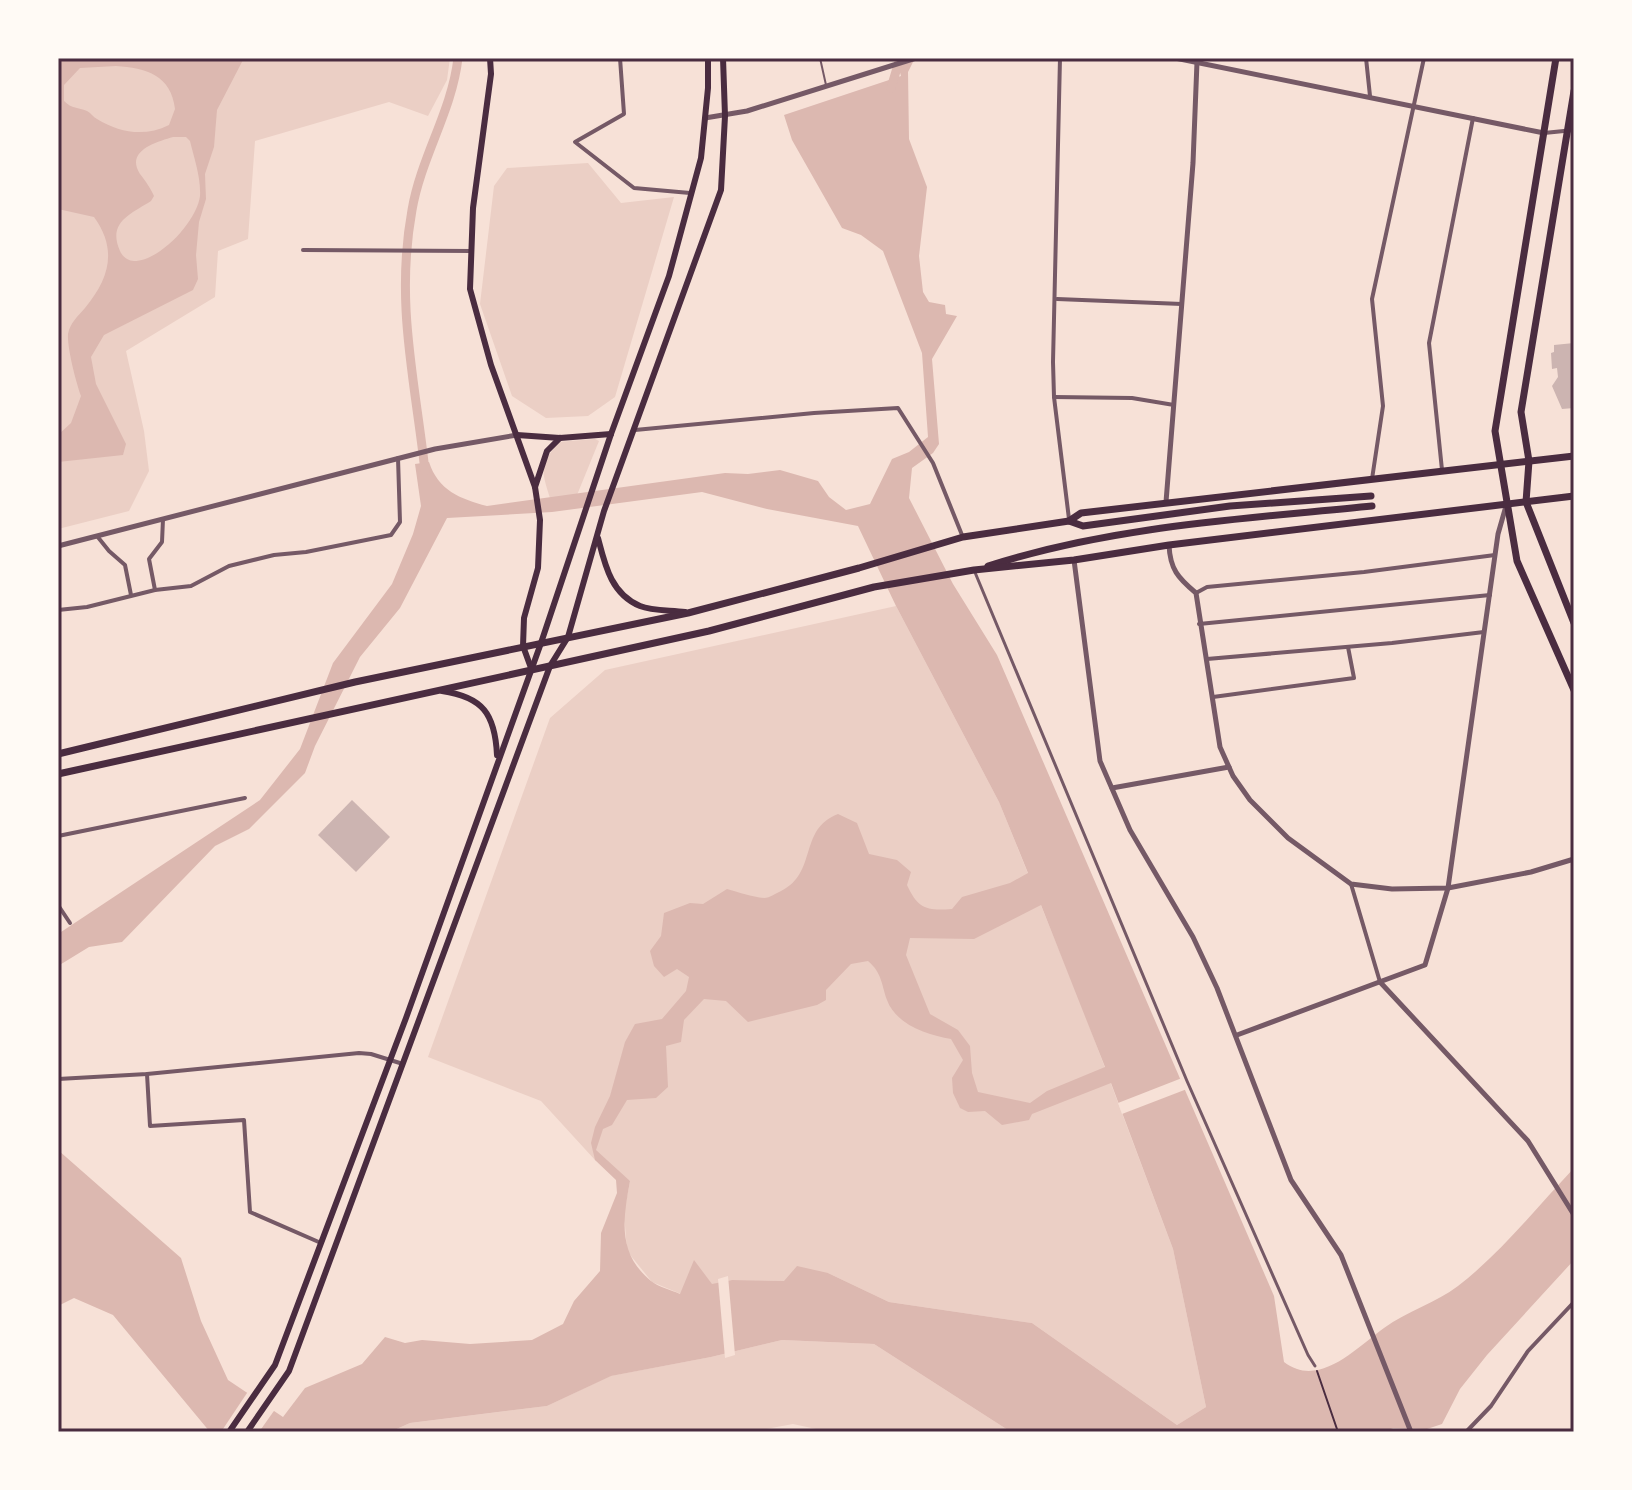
<svg xmlns="http://www.w3.org/2000/svg" width="1632" height="1490" font-family="Ubuntu,sans-serif">
<style>
.green{fill:#ebcfc5}
.water{fill:#dcb8b0;fill-rule:evenodd}
.pier{fill:#f7e1d7}
.lines{fill:none;stroke-linecap:round;stroke-linejoin:round}
.canal{stroke:#dcb8b0;stroke-width:9}
.building{fill:#ccb4b1}
.path{stroke:#4a2c40;stroke-width:2}
.service{stroke:#755966;stroke-width:2}
.pedestrian{stroke:#755966;stroke-width:3}
.minor{stroke:#755966;stroke-width:4}
.tertiary{stroke:#755966;stroke-width:5}
.secondary{stroke:#4a2c40;stroke-width:6}
.primary{stroke:#4a2c40;stroke-width:7}
.neatline{fill:none;stroke:#4a2c40;stroke-width:3}
</style>
<rect width="100%" height="100%" fill="#f7e1d7"/>
<g class="green">
<polygon points="58,58 450,58 447,80 428,116 389,102 255,141 248,239 218,251 215,297 126,351 144,431 149,471 129,511 58,529"/>
<polygon points="588,163 621,203 674,197 615,397 588,416 546,418 512,396 480,304 494,186 507,168"/>
<path d="M595,439L599,441L577,495L550,498C541,469 540,467 558,442Z"/>
<polygon points="896,606 999,802 1081,1004 1173,1249 1206,1407 1177,1425 1032,1323 889,1302 828,1273 785,1281 732,1280 681,1294 652,1282 627,1251 624,1213 630,1181 595,1160 541,1101 428,1057 550,718 605,670"/>
<polygon points="782,1340 874,1344 1011,1432 830,1432 793,1424 750,1432 390,1432 410,1423 547,1406 610,1376 711,1357"/>
</g>
<g class="water">
<path d="M58,58H244L217,110L214,147L205,174L206,199L199,222L196,255L198,279L193,290L104,335L91,357L96,384L126,444L123,455L58,462V435L71,423L81,396C76,382 67,348 68,334C70,323 78,316 85,308C109,279 118,250 94,217L58,209ZM116,66C146,68 171,75 175,109L169,125C145,137 120,133 97,119C93,117 91,113 87,111C78,107 72,109 64,101V85L80,68ZM173,137H186L190,141C194,158 201,177 200,196C197,221 160,261 134,261C128,261 122,256 120,251C107,222 131,214 151,201L154,196C150,187 146,182 140,174C125,151 156,142 173,137Z"/>
<path d="M896,58H915L908,72L909,139L927,187L919,256L923,292L929,302L945,305L946,314L957,316L932,359L939,444L933,453L912,468L909,498L953,584L997,655L1274,1296L1284,1362C1319,1389 1356,1348 1384,1328C1407,1311 1436,1303 1458,1286C1501,1253 1537,1207 1574,1168V1260L1487,1355L1460,1389L1442,1424L1427,1429L1393,1428L1384,1432H1011L874,1344L782,1340L711,1357L611,1376L547,1406L410,1423L390,1432H210L113,1315L74,1298L58,1306V1150L181,1258L201,1321L228,1380L283,1417L305,1388L362,1364L385,1337L405,1343L422,1340L470,1344L532,1340L563,1324L574,1301L600,1271L601,1233L617,1193L616,1180L595,1160L591,1143L595,1127L610,1096L625,1042L635,1024L662,1019L686,991L689,977L677,969L664,977L654,966L650,951L661,936L664,913L690,903L703,904L727,889C738,892 752,897 764,898C770,898 776,893 781,891C818,873 798,829 838,814L857,823L869,854L897,860L911,872L907,885C918,909 927,911 952,909L962,897L1010,883L1028,873L999,802L896,606L858,526L767,509L702,492L552,512L447,518L400,608L360,657L315,746L305,773L249,829L215,846L122,942L89,947L58,966V934L260,800L300,749L333,663L392,584L413,534L421,506L415,464L429,462C438,490 460,499 487,506L725,473L748,474L780,470L818,481L829,497L846,510L870,504L892,459L909,452L928,437L922,353L883,251L861,235L842,228L792,140L784,115L901,76ZM1041,905L1105,1067L1047,1091L1030,1103L978,1092L972,1073L970,1046L958,1030L930,1014L906,955L910,938L974,939ZM868,961C882,973 881,983 887,1000C896,1025 928,1035 951,1039L963,1060L952,1078L953,1093L960,1108L968,1112L985,1111L1002,1125L1029,1120L1032,1114L1111,1083L1173,1249L1206,1407L1177,1425L1032,1323L889,1302L828,1273L797,1266L784,1281L732,1280L712,1284L694,1260L680,1294C672,1290 658,1287 651,1281C617,1253 623,1219 630,1181L596,1150L603,1129L612,1125L627,1100L656,1098L668,1087L666,1046L681,1042L684,1020L704,999L726,1001L748,1022L817,1005L826,1000V990L851,964Z"/>
</g>
<g class="pier">
<polygon points="1182,1078 1187,1089 1122,1114 1118,1103"/>
<polygon points="728,1276 735,1355 725,1358 718,1279"/>
<polygon points="249,1390 276,1408 259,1432 221,1432"/>
</g>
<g class="lines">
<g class="canal">
<polyline points="891,88 900,58"/>
<path d="M425,471C415,380 395,303 412,210C421,157 452,111 458,58"/>
</g>
</g>
<g class="building">
<polygon points="1574,343 1574,408 1562,409 1552,386 1558,377 1557,368 1552,369 1551,353 1554,352 1554,345"/>
<polygon points="352,800 390,837 356,872 318,835"/>
</g>
<g class="lines">
<polyline class="path" points="1317,1371 1338,1432"/>
<polyline class="service" points="820,58 826,85"/>
<polyline class="pedestrian" points="974,570 1187,1081 1308,1355 1315,1366"/>
<g class="minor">
<polyline points="620,58 624,114 575,142 634,188 690,193"/>
<polyline points="1060,58 1053,362 1054,397 1069,519"/>
<polyline points="1366,58 1370,96"/>
<polyline points="1544,133 1574,130"/>
<polyline points="303,250 472,251"/>
<polyline points="1057,299 1182,304"/>
<polyline points="1054,397 1132,398 1174,405"/>
<polyline points="635,430 814,413 898,408 933,463 962,535"/>
<polyline points="1442,470 1429,343 1473,118"/>
<polyline points="1372,479 1383,406 1372,299 1424,58"/>
<polyline points="97,536 109,551 125,565 131,595"/>
<polyline points="155,590 149,559 162,542 163,519"/>
<polyline points="1196,593 1207,587 1364,572 1495,555"/>
<polyline points="58,610 87,607 155,590 191,586 229,566 274,555 306,552 391,535 400,522 398,458"/>
<polyline points="1199,624 1490,595"/>
<polyline points="1207,659 1392,643 1484,632"/>
<polyline points="1213,697 1354,678 1348,647"/>
<polyline points="58,836 245,798"/>
<polyline points="1351,884 1380,982"/>
<polyline points="58,905 70,923"/>
<polyline points="147,1074 150,1126 244,1120 250,1212 321,1243"/>
<polyline points="58,1079 147,1074 359,1053 371,1054 403,1064"/>
<polyline points="1466,1432 1491,1406 1528,1351 1574,1302"/>
</g>
<g class="tertiary">
<polyline points="1175,58 1544,133"/>
<polyline points="705,118 747,111 916,58"/>
<polyline points="1166,502 1193,163 1197,62"/>
<path d="M1169,545C1170,569 1178,578 1196,593L1220,747L1233,776L1250,800L1288,838L1351,884L1392,889L1448,888L1531,872L1574,859"/>
<polyline points="58,546 435,449 517,435"/>
<polyline points="1074,560 1100,761 1130,830 1193,937 1217,988 1291,1180 1341,1255 1411,1432"/>
<polyline points="1112,788 1229,767"/>
<polyline points="1380,982 1528,1141 1574,1215"/>
<polyline points="1237,1035 1425,965 1448,888 1498,534 1506,506"/>
</g>
<g class="secondary">
<polyline points="490,58 491,74 473,208 470,289 491,365 535,487 540,520 538,568 524,618 523,646 531,668"/>
<polyline points="517,435 560,438 611,434"/>
<polyline points="535,487 547,451 560,438"/>
<path d="M598,538C605,565 611,594 640,606C652,611 671,610 685,612"/>
<path d="M442,691C483,697 495,714 497,755"/>
<polyline points="229,1432 275,1365 406,1018 541,643 611,434 669,276 701,158 708,88 708,58"/>
<polyline points="247,1432 289,1371 550,666 568,637 604,511 721,190 725,116 723,58"/>
</g>
<g class="primary">
<polyline points="1556,58 1495,431 1517,561 1574,690"/>
<polyline points="1574,91 1521,412 1529,461 1526,502 1574,623"/>
<polyline points="1069,521 1083,526 1230,506 1371,496"/>
<path d="M988,566C1113,526 1243,519 1372,506"/>
<polyline points="58,754 355,682 688,613 859,568 963,537 1069,521 1081,513 1574,456"/>
<polyline points="58,774 709,631 874,587 974,570 1074,560 1169,545 1574,496"/>
</g>
</g>
<rect width="1632" height="1490" fill="none" stroke="#fffaf5" stroke-width="120"/>
<rect x="60" y="60" width="1512" height="1370" class="neatline"/>
</svg>
